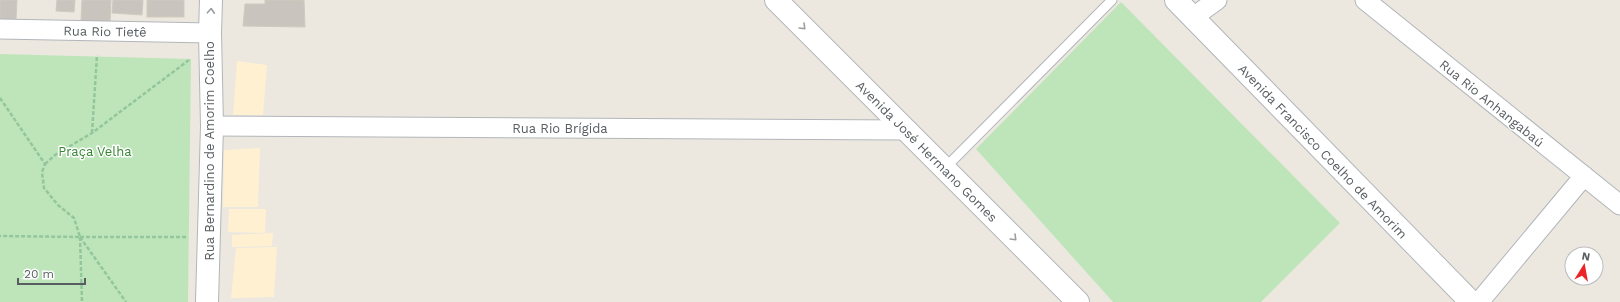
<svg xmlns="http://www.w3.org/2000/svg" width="1620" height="302" font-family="'Work Sans',sans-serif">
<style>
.commercial{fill:#fff0d1}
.green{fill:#bee5ba}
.building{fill:#c9c5be;stroke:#d1c9bd}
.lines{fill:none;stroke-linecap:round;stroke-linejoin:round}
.service-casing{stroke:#b2b6bb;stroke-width:11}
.minor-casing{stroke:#b2b6bb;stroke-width:21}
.tertiary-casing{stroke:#b2b6bb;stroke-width:24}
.path{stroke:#93c69c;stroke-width:2.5;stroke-dasharray:4 2;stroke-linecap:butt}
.service{stroke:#fff;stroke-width:9}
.minor{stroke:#fff;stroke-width:19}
.tertiary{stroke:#fff;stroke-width:22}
.oneway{stroke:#9b9ea0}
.labels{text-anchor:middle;stroke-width:3;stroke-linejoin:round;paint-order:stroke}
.street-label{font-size:13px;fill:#585d61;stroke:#fff}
.park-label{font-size:13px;fill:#368632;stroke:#fff}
</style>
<rect width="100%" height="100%" fill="#ece8df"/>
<g class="commercial">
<polygon points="237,61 267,65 263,115 233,115"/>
<polygon points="260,148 258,207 223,207 224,150"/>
<polygon points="229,209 266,209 265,233 228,232"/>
<polygon points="273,233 272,246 232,247 232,235"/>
<polygon points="277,247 274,297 231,298 236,248"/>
</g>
<g class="green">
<polygon points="1121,2 1340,223 1261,302 1113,302 976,149"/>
<polygon points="0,54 191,59 188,302 0,302"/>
</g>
<g class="building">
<polygon points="0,0 17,0 16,20 0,20"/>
<polygon points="57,0 75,0 74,12 56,11"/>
<polygon points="82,0 111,0 110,24 81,22"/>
<polygon points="113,0 143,0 142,15 112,13"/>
<rect x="147" y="0" width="37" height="17"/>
<polygon points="265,0 304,0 305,27 243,26 245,4 265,4"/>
</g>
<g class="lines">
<defs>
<polyline id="service" points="945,168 1112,0"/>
<g id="minor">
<polyline points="1365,0 1620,205"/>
<polyline points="1192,18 1217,0"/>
<polyline points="0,29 210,33"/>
<polyline points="212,126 908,130"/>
<polyline points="1479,302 1584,176"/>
</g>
<g id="tertiary">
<polyline points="776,0 1078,302"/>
<polyline points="1176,0 1471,302"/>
<polyline points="207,302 212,126 210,33 211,0"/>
</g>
</defs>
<use href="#service" class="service-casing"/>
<use href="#minor" class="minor-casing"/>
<use href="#tertiary" class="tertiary-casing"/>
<g class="path">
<polyline points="0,98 45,164 42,172 44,188 58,205 74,218 80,237 0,236"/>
<polyline points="92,133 97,55"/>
<polyline points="45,164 55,155 92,133 189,60"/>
<polyline points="80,237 187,237"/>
<polyline points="80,237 126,302"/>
<polyline points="80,237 82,302"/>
</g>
<use href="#service" class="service"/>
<use href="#minor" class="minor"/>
<use href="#tertiary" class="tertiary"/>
</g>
<defs><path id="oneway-chevron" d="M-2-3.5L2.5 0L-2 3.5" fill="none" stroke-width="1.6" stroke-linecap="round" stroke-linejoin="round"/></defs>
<g class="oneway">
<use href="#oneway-chevron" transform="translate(211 11) rotate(-87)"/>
<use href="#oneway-chevron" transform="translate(803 27) rotate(45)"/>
<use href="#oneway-chevron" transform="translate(1014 238) rotate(45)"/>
</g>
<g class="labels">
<g class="street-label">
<text transform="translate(105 31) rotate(1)" y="5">Rua Rio Tietê</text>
<text transform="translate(1492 103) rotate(39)" y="5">Rua Rio Anhangabaú</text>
<text x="560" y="133">Rua Rio Brígida</text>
<text transform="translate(209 151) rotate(-90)" y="5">Rua Bernardino de Amorim Coelho</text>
<text transform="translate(927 151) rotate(45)" y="5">Avenida José Hermano Gomes</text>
<text transform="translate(1323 151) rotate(46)" y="5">Avenida Francisco Coelho de Amorim</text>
</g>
<g class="park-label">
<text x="95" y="156">Praça Velha</text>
</g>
</g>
<g transform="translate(1584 266) rotate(11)"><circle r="19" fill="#ffffff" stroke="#bcbec0"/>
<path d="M0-3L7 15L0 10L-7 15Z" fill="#ee2327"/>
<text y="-6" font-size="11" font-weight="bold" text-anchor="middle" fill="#585d61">N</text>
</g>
<path d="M18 278v6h67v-6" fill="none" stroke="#585d61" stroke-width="2"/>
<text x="24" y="278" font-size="12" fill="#585d61" stroke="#ffffff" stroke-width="3" paint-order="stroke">20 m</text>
</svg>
